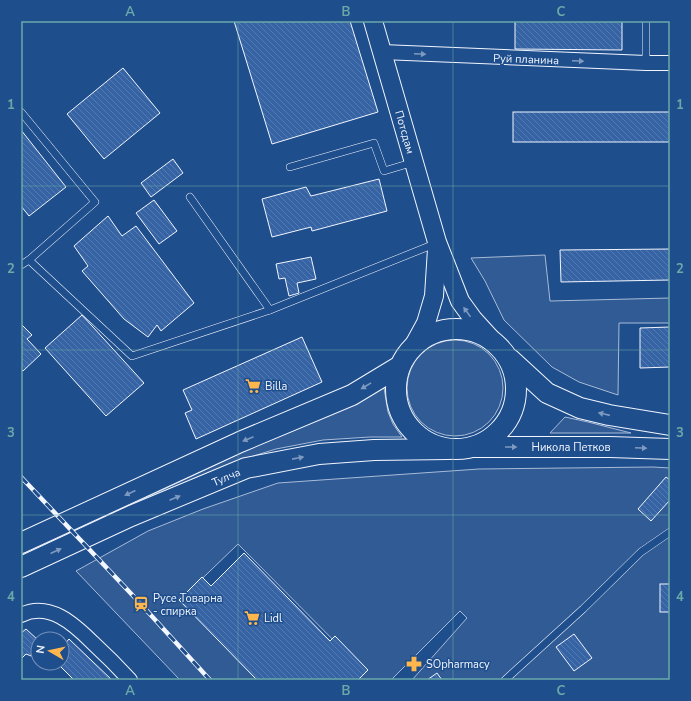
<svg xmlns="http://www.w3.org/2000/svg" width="691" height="701" font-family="'Nunito Sans',sans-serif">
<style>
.built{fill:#305b95;stroke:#a8bbd7}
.building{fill:url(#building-back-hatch);stroke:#f2f6ff}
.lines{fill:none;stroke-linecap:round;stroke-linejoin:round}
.service-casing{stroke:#f2f6ff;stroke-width:8}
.minor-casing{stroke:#f2f6ff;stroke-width:16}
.tertiary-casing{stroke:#f2f6ff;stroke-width:20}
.secondary-casing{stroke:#f2f6ff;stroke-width:22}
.service{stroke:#1f4e8c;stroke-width:7}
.minor{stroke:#1f4e8c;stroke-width:14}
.tertiary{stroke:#1f4e8c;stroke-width:18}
.secondary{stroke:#1f4e8c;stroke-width:20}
.rail-casing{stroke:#f2f6ff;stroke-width:4.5}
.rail{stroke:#1f4e8c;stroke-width:3;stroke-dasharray:9;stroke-linecap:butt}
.oneway{fill:#7e9ac0}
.grid{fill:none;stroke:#6aa9a8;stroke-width:1;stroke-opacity:0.55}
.labels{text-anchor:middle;stroke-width:3;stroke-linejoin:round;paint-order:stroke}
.street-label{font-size:11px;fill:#f2f6ff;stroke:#1f4e8c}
.poi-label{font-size:11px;fill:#f2f6ff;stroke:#1f4e8c;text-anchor:start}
.neatline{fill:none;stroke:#6aa9a8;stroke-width:1.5}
.grid-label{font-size:13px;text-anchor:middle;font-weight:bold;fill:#6aa9a8}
</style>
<defs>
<pattern id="building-back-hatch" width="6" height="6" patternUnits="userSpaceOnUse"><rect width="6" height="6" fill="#3563a3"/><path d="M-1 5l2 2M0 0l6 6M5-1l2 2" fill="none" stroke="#537ab1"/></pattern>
</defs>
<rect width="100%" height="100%" fill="#1f4e8c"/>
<g class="built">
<polygon points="545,255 550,301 670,298 670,323 619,323 618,395 579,382 552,367 504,320 485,281 471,258"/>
<circle cx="455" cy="388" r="48"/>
<polygon points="384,388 388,412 393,424 402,437 370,437 323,440 276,449 247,458 86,526 264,442"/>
<polygon points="565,417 588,422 631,433 550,433"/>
<polygon points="653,467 670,468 670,680 412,680 467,618 460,611 391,680 358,680 365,672 238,544 180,600 257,680 180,680 76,571 148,531 203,509 278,483 479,469"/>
</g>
<g class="building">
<polygon points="234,21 350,21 378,112 272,144"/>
<polygon points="515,21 622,21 622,50 515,49"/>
<polygon points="123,68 160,113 104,159 67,114"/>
<rect x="513" y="112" width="157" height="30"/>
<polygon points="21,130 66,187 29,216 21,206"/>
<polygon points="173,159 183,173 151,197 141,183"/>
<polygon points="379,179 387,211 312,231 311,227 272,237 262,199 306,187 311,196"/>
<polygon points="154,200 177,231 159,244 136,213"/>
<polygon points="108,216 122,236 136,226 194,303 161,331 157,325 148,337 124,319 82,271 88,266 74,246"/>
<polygon points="670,249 670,280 561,282 560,250"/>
<polygon points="311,257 316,279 297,283 299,293 289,296 285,278 279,279 276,264"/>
<polygon points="82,315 144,383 106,416 45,348"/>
<polygon points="21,324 32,335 27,339 41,354 23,371 21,369"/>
<polygon points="670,327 670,367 640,368 640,328"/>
<polygon points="302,337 322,382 196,439 185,413 192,410 183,390"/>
<polygon points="666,477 670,480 670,500 651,521 638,509"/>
<polygon points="244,553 330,641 335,636 368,670 358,680 257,680 179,600 202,577 211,586"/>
<rect x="660" y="584" width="10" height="28"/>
<polygon points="26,629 38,640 38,660 34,657 26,654 21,659 21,633"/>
<polygon points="574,634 592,658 574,671 556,647"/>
<polygon points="69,639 112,680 74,680 57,663 62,663 62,647"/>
<polygon points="437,673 442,680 427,680"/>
</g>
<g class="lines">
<defs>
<g id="service">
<polyline points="646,21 646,63"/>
<polyline points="21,112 95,202 29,260 132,356 270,310 437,243"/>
<polyline points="290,167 374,143 384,171 414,162"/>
<polyline points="190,197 270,310"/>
<polyline points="21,265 29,260"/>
<polyline points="505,680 583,609 641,552 670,532"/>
</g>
<g id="minor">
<polyline points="382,52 646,63 670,63"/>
<path d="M21,615C49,601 74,624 93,643C106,655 118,667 130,680"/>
</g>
<g id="tertiary">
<polyline points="373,21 437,242 460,301 473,319 493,341"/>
<polyline points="414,345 426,323 434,296 437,249"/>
</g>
<g id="secondary">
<circle cx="456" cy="389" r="60"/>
<polyline points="510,359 547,393 580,408 609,415 670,425"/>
<polyline points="474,447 610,447 670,449"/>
<polyline points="21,543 240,442 352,395 400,366"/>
<polyline points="21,567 131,516 246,468 319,454 374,450 448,449"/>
</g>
</defs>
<use href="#service" class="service-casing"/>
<use href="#minor" class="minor-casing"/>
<use href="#tertiary" class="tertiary-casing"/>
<use href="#secondary" class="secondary-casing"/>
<use href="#service" class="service"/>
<use href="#minor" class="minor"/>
<use href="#tertiary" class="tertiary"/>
<use href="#secondary" class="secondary"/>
<defs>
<polyline id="rail" points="21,477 138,601 210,680"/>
</defs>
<use href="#rail" class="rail-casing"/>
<use href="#rail" class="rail"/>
</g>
<defs><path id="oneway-solid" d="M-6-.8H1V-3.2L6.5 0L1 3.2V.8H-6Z"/></defs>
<g class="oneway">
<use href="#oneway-solid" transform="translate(420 54) rotate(2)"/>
<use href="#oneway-solid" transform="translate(578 61) rotate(2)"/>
<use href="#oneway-solid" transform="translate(467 312) rotate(-126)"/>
<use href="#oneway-solid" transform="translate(366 386) rotate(149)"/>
<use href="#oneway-solid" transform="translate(604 414) rotate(-167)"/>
<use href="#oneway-solid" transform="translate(248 439) rotate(157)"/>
<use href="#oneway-solid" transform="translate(511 447)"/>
<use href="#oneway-solid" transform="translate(641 448) rotate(3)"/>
<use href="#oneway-solid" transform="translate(298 458) rotate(-11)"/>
<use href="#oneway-solid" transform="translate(130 493) rotate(155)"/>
<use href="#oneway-solid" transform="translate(175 498) rotate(-23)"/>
<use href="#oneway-solid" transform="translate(56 551) rotate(-25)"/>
</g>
<path class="grid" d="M238,21V680M453,21V680M21,186H670M21,350H670M21,515H670"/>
<defs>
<symbol id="supermarket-bare" viewBox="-9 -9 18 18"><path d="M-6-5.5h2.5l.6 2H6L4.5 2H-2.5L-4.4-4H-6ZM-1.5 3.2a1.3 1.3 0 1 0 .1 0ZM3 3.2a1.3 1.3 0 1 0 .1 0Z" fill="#ffb74d" stroke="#1f4e8c" stroke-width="2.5" paint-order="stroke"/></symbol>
<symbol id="station-bare" viewBox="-9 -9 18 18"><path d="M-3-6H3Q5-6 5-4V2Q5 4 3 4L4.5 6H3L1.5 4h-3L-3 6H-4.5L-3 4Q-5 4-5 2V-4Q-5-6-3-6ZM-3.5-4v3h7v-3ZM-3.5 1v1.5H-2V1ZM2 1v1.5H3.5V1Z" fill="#ffb74d" stroke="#1f4e8c" stroke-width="2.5" paint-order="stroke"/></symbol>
<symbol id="pharmacy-bare" viewBox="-9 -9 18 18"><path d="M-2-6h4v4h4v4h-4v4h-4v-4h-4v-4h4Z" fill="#ffb74d" stroke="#1f4e8c" stroke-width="2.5" paint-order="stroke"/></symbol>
</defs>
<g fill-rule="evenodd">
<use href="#supermarket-bare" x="242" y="375" width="22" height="22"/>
<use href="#station-bare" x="130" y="593" width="22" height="22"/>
<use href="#supermarket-bare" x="241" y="607" width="22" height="22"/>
<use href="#pharmacy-bare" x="403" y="653" width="22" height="22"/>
</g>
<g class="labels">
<g class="street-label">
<text transform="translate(526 59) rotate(2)" y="4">Руй планина</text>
<text transform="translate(405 132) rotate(74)" y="4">Потсдам</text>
<text x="571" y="451">Никола Петков</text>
<text transform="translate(226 477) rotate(-23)" y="4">Тулча</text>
</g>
<g class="poi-label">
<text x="265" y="390">Billa</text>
<text x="153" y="602">Русе Товарна<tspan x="153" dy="13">- спирка</tspan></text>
<text x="264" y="622">Lidl</text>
<text x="426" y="668">SOpharmacy</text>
</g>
</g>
<rect width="691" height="701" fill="none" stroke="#1f4e8c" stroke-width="44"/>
<g transform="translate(50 651) rotate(279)"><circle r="19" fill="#1f4e8c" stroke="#7391ba"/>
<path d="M0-3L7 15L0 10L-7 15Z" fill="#ffb74d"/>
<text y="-6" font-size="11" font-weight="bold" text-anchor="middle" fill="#f2f6ff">N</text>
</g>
<rect x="22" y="22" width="647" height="657" class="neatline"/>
<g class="grid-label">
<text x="130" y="16">A</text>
<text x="346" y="16">B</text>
<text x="561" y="16">C</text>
<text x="11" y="109">1</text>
<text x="680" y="109">1</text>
<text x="11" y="273">2</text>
<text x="680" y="273">2</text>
<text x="11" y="437">3</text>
<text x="680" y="437">3</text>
<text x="11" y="601">4</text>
<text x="680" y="601">4</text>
<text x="130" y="695">A</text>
<text x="346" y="695">B</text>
<text x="561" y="695">C</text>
</g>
</svg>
